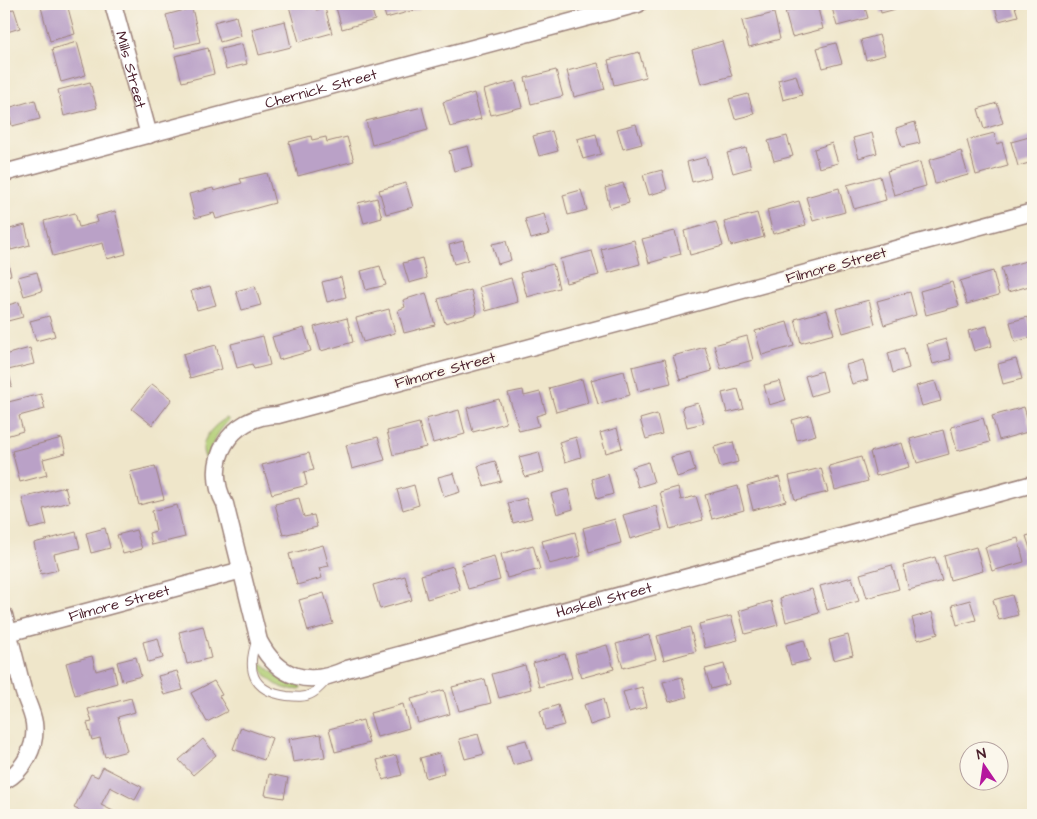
<svg xmlns="http://www.w3.org/2000/svg" width="1037" height="819" font-family="'Architects Daughter',sans-serif">
<style>
.green{fill:#b0cd73;stroke:#7d764f}
.building{fill:#baa1c7}
.lines{fill:none;stroke-linecap:round;stroke-linejoin:round}
.service-casing{stroke:#9c827a;stroke-width:10}
.minor-casing{stroke:#9c827a;stroke-width:19}
.service{stroke:#fff;stroke-width:8}
.minor{stroke:#fff;stroke-width:16}
.labels{text-anchor:middle;stroke-width:4;stroke-linejoin:round;paint-order:stroke}
.street-label{font-size:15px;fill:#4a1f2b;stroke:#fbf7ec}
</style>
<rect width="100%" height="100%" fill="#fbf7ec"/>
<filter id="ink" filterUnits="userSpaceOnUse"><feTurbulence type="fractalNoise" baseFrequency=".02" numOctaves="2"/><feDisplacementMap in="SourceGraphic" scale="10" xChannelSelector="R" yChannelSelector="G"/><feConvolveMatrix kernelMatrix="1 2 1 2 8 2 1 2 1" color-interpolation-filters="sRGB"/></filter>
<filter id="wash" filterUnits="userSpaceOnUse"><feTurbulence type="fractalNoise" baseFrequency=".0096" numOctaves="4" result="noise"/><feDisplacementMap in="SourceGraphic" scale="20" xChannelSelector="R" yChannelSelector="G"/><feGaussianBlur stdDeviation="1.12" result="paint"/><feColorMatrix in="noise" values="0 0 0 0 0 0 0 0 0 0 0 0 0 0 0 0 0 1.4 0 .05"/><feComposite in="paint" operator="in"/></filter>
<g filter="url(#wash)">
<rect width="100%" height="100%" fill="#efe6ca"/>
<g class="green">
<path d="M227,418L229,420C219,431 212,442 208,457L206,459C196,443 213,425 227,418Z"/>
<path d="M262,663L283,681L301,686L300,689C283,692 269,682 260,667Z"/>
</g>
<g id="blocks">
<g class="building">
<polygon points="54,4 67,4 75,34 50,41 41,7"/>
<polygon points="297,4 315,4 316,10 325,8 332,33 299,42 289,6"/>
<polygon points="335,4 370,4 375,20 342,29"/>
<polygon points="382,4 418,4 419,9 386,18"/>
<polygon points="817,4 823,29 792,37 785,12"/>
<polygon points="831,4 864,4 868,18 837,26"/>
<polygon points="879,4 914,4 881,13"/>
<polygon points="994,4 1014,4 1018,16 999,21"/>
<polygon points="192,8 200,42 175,48 166,15"/>
<polygon points="14,9 20,28 4,33 4,11"/>
<polygon points="774,13 780,39 749,47 742,21"/>
<polygon points="236,16 241,36 220,42 214,22"/>
<polygon points="285,21 291,47 259,55 252,29"/>
<polygon points="879,35 885,55 866,60 861,40"/>
<polygon points="722,41 732,76 701,84 692,50"/>
<polygon points="77,42 86,75 61,82 52,49"/>
<polygon points="836,43 842,63 823,68 817,48"/>
<polygon points="242,44 247,64 226,69 221,49"/>
<polygon points="208,48 214,74 182,82 175,56"/>
<polygon points="639,52 646,77 614,85 608,60"/>
<polygon points="598,63 605,89 574,97 567,71"/>
<polygon points="556,70 563,96 531,104 525,78"/>
<polygon points="796,75 802,95 783,100 778,80"/>
<polygon points="515,81 522,107 491,115 484,90"/>
<polygon points="90,82 97,108 64,116 58,90"/>
<polygon points="474,93 481,119 450,127 443,102"/>
<polygon points="748,94 754,114 735,119 729,99"/>
<polygon points="35,100 40,119 12,126 8,108"/>
<polygon points="997,103 1003,123 984,129 978,109"/>
<polygon points="422,107 428,130 372,145 366,121"/>
<polygon points="915,122 920,143 902,147 896,128"/>
<polygon points="636,124 642,144 623,149 617,129"/>
<polygon points="552,131 558,151 539,156 533,136"/>
<polygon points="872,133 877,153 859,158 853,138"/>
<polygon points="994,133 997,144 1002,142 1008,166 976,175 967,140"/>
<polygon points="596,134 601,154 583,159 577,139"/>
<polygon points="311,136 312,140 326,137 327,142 347,137 354,161 298,176 289,142"/>
<polygon points="787,136 793,156 774,161 768,141"/>
<polygon points="1033,136 1033,162 1018,166 1011,142"/>
<polygon points="832,143 838,163 819,168 814,149"/>
<polygon points="468,146 473,166 454,171 449,151"/>
<polygon points="746,148 751,168 733,173 727,153"/>
<polygon points="961,151 968,175 935,184 929,160"/>
<polygon points="706,157 711,177 692,182 687,162"/>
<polygon points="920,162 926,186 894,195 887,171"/>
<polygon points="662,170 667,190 649,195 643,175"/>
<polygon points="267,173 275,203 216,219 214,213 195,218 189,194 213,188 214,191 242,183 240,179"/>
<polygon points="880,176 886,200 854,209 847,185"/>
<polygon points="406,183 413,207 386,214 379,190"/>
<polygon points="623,183 629,203 610,208 605,188"/>
<polygon points="839,188 845,212 813,221 806,197"/>
<polygon points="581,190 587,210 568,215 563,195"/>
<polygon points="377,198 382,218 364,223 358,203"/>
<polygon points="799,201 806,225 773,234 767,210"/>
<polygon points="115,211 126,254 107,259 103,243 53,256 44,221 75,213 79,227 98,222 96,216"/>
<polygon points="757,213 764,237 731,246 724,222"/>
<polygon points="544,214 550,234 531,239 525,219"/>
<polygon points="716,222 723,246 690,255 684,231"/>
<polygon points="25,225 30,245 11,250 6,230"/>
<polygon points="675,231 681,254 649,263 642,239"/>
<polygon points="634,240 640,264 608,273 601,249"/>
<polygon points="463,241 468,260 454,264 449,245"/>
<polygon points="506,241 511,260 498,264 492,244"/>
<polygon points="592,251 599,275 566,283 560,259"/>
<polygon points="422,258 427,278 409,283 403,263"/>
<polygon points="7,259 11,275 4,276 4,260"/>
<polygon points="1033,259 1033,285 1008,292 1001,268"/>
<polygon points="553,264 559,288 527,297 520,273"/>
<polygon points="380,266 386,285 366,290 361,271"/>
<polygon points="993,271 999,295 967,304 960,281"/>
<polygon points="37,272 42,291 24,296 18,277"/>
<polygon points="341,277 346,297 327,302 322,282"/>
<polygon points="511,278 518,302 486,311 479,287"/>
<polygon points="952,282 959,306 926,315 920,291"/>
<polygon points="210,286 216,305 197,310 191,291"/>
<polygon points="255,286 261,305 242,310 236,291"/>
<polygon points="471,290 477,314 445,323 438,299"/>
<polygon points="910,292 916,315 884,325 877,301"/>
<polygon points="426,293 435,325 404,333 398,310 405,307 403,300"/>
<polygon points="869,300 875,324 843,333 836,309"/>
<polygon points="19,302 23,317 4,322 4,306"/>
<polygon points="389,309 395,333 363,342 356,318"/>
<polygon points="827,310 834,334 801,343 795,319"/>
<polygon points="49,316 55,336 36,341 30,321"/>
<polygon points="1028,317 1033,337 1015,342 1010,322"/>
<polygon points="347,318 353,342 321,351 314,327"/>
<polygon points="787,322 794,346 762,355 755,331"/>
<polygon points="987,326 992,346 974,351 968,331"/>
<polygon points="304,328 311,351 279,360 272,337"/>
<polygon points="263,336 270,365 254,369 252,364 237,368 231,344"/>
<polygon points="747,336 753,360 721,369 714,345"/>
<polygon points="946,339 951,359 933,364 927,344"/>
<polygon points="216,345 222,369 190,378 183,354"/>
<polygon points="705,347 712,371 680,380 673,356"/>
<polygon points="30,348 34,364 8,370 12,386 4,388 4,355"/>
<polygon points="904,348 909,368 893,373 888,353"/>
<polygon points="665,359 671,383 638,391 632,367"/>
<polygon points="1016,359 1022,379 1003,384 998,364"/>
<polygon points="863,360 868,380 852,384 846,365"/>
<polygon points="624,371 630,395 598,404 591,380"/>
<polygon points="822,371 827,391 811,396 805,376"/>
<polygon points="582,379 588,403 556,412 549,388"/>
<polygon points="780,381 786,400 769,405 764,385"/>
<polygon points="935,381 941,401 922,406 916,386"/>
<polygon points="152,384 172,399 152,425 132,409"/>
<polygon points="738,389 744,409 727,413 722,393"/>
<polygon points="523,390 524,396 540,392 546,413 536,416 539,426 519,431 508,393"/>
<polygon points="41,394 45,409 19,416 23,431 6,436 4,425 4,403"/>
<polygon points="499,399 506,423 473,432 467,408"/>
<polygon points="698,403 704,423 687,427 682,407"/>
<polygon points="1024,407 1031,431 999,440 992,416"/>
<polygon points="459,410 465,434 433,443 426,419"/>
<polygon points="657,414 662,434 646,439 640,419"/>
<polygon points="810,415 816,435 797,440 792,420"/>
<polygon points="983,418 990,442 957,451 951,427"/>
<polygon points="419,423 426,447 393,455 387,431"/>
<polygon points="617,428 622,448 606,453 600,433"/>
<polygon points="943,430 949,454 917,463 910,439"/>
<polygon points="378,437 385,460 352,469 346,445"/>
<polygon points="576,437 581,457 565,462 559,442"/>
<polygon points="62,438 66,453 43,459 47,475 20,482 12,451"/>
<polygon points="733,442 738,462 720,467 714,447"/>
<polygon points="902,443 909,467 876,476 870,452"/>
<polygon points="539,452 544,472 525,477 519,457"/>
<polygon points="690,452 695,471 677,477 671,457"/>
<polygon points="309,453 314,470 304,472 307,485 272,494 262,465"/>
<polygon points="861,457 868,481 835,490 829,466"/>
<polygon points="495,461 501,481 484,486 478,466"/>
<polygon points="648,462 654,482 638,487 632,467"/>
<polygon points="155,466 164,499 139,505 130,472"/>
<polygon points="821,468 828,492 795,500 789,476"/>
<polygon points="454,473 460,492 444,497 438,477"/>
<polygon points="608,474 613,494 597,499 592,479"/>
<polygon points="779,477 786,501 753,510 747,486"/>
<polygon points="414,485 419,505 403,510 397,490"/>
<polygon points="738,486 744,510 712,519 705,495"/>
<polygon points="65,487 69,502 43,509 47,525 30,529 22,498"/>
<polygon points="678,487 681,500 696,496 703,520 670,529 660,492"/>
<polygon points="568,489 573,509 557,514 551,494"/>
<polygon points="299,498 304,517 314,515 317,527 283,535 275,504"/>
<polygon points="526,498 532,518 513,523 508,503"/>
<polygon points="177,505 185,537 152,545 149,533 156,531 152,511"/>
<polygon points="656,506 662,530 630,539 623,515"/>
<polygon points="615,519 621,543 589,552 583,528"/>
<polygon points="105,528 110,548 91,553 86,533"/>
<polygon points="136,530 142,549 123,554 117,535"/>
<polygon points="76,532 80,548 54,554 58,570 41,574 34,543"/>
<polygon points="575,532 581,556 549,564 542,541"/>
<polygon points="1033,534 1033,558 1026,536"/>
<polygon points="1018,538 1024,562 992,571 985,547"/>
<polygon points="323,545 329,566 319,568 322,578 297,585 289,554"/>
<polygon points="533,545 540,569 507,578 501,554"/>
<polygon points="976,547 983,571 950,580 944,556"/>
<polygon points="494,556 500,580 468,589 461,565"/>
<polygon points="935,557 942,581 909,590 903,566"/>
<polygon points="892,565 899,589 867,598 860,574"/>
<polygon points="453,566 460,590 427,599 421,575"/>
<polygon points="405,576 412,600 380,609 373,585"/>
<polygon points="852,577 859,601 827,610 820,586"/>
<polygon points="812,589 819,613 786,622 780,598"/>
<polygon points="324,593 333,624 308,631 299,600"/>
<polygon points="1012,595 1018,615 999,620 993,600"/>
<polygon points="970,600 976,620 957,625 952,605"/>
<polygon points="771,601 778,625 745,634 739,611"/>
<polygon points="932,612 938,634 918,640 912,618"/>
<polygon points="731,616 738,640 705,648 699,624"/>
<polygon points="203,626 211,658 187,664 179,632"/>
<polygon points="690,627 696,651 664,660 657,636"/>
<polygon points="649,635 656,659 623,668 616,644"/>
<polygon points="848,635 853,655 834,660 829,640"/>
<polygon points="158,638 163,658 148,662 143,642"/>
<polygon points="804,640 810,660 791,665 786,645"/>
<polygon points="607,645 614,669 581,678 575,654"/>
<polygon points="565,654 572,678 539,687 533,663"/>
<polygon points="92,656 96,671 113,666 117,683 75,695 66,663"/>
<polygon points="136,657 141,676 122,681 117,662"/>
<polygon points="724,664 729,684 711,689 705,669"/>
<polygon points="525,665 531,689 499,698 492,674"/>
<polygon points="177,671 183,690 164,695 158,676"/>
<polygon points="682,677 687,697 669,702 663,682"/>
<polygon points="485,679 491,703 459,711 452,687"/>
<polygon points="214,681 222,695 219,696 228,711 207,722 191,693"/>
<polygon points="642,687 647,707 629,712 623,692"/>
<polygon points="444,690 450,714 418,723 411,699"/>
<polygon points="131,698 135,712 118,717 127,751 105,757 100,738 92,740 87,723 92,722 88,709"/>
<polygon points="603,699 608,719 590,725 584,705"/>
<polygon points="403,704 409,728 377,737 370,713"/>
<polygon points="558,705 564,725 545,730 540,711"/>
<polygon points="363,720 369,743 335,752 329,729"/>
<polygon points="241,727 272,738 264,760 233,749"/>
<polygon points="321,734 325,757 293,762 289,739"/>
<polygon points="478,734 484,754 465,759 459,739"/>
<polygon points="203,739 216,755 193,775 179,760"/>
<polygon points="526,740 532,760 513,765 507,745"/>
<polygon points="439,753 444,773 426,778 420,758"/>
<polygon points="396,755 402,775 383,780 377,760"/>
<polygon points="103,767 142,787 135,800 110,787 101,805 121,815 89,815 74,808 91,774 98,777"/>
<polygon points="269,774 288,778 284,798 265,795"/>
</g>
</g>
</g>
<g filter="url(#ink)">
<use href="#blocks" fill-opacity="0" stroke="#9c827a" stroke-width="1"/>
<g class="lines">
<defs>
<path id="service" d="M257,639C246,669 251,691 287,696C296,697 305,698 313,693C318,690 323,684 328,679"/>
<g id="minor">
<path id="s1" d="M113,4L149,135"/>
<path id="s2" d="M4,173L638,4"/>
<path id="s3" d="M1033,212L278,415C230,415 202,462 225,504L259,641C279,679 309,687 347,669L1033,484"/>
<path d="M4,615C10,639 16,663 22,686C25,699 32,710 34,723C37,746 24,771 4,781"/>
<path id="s4" d="M8,633L242,570"/>
</g>
</defs>
<use href="#service" class="service-casing"/>
<use href="#minor" class="minor-casing"/>
<use href="#service" class="service"/>
<use href="#minor" class="minor"/>
</g>
</g>
<g class="labels">
<g class="street-label">
<text dy="5" stroke="none"><textPath href="#s1" startOffset="68">Mills Street</textPath></text>
<text dy="5" stroke="none"><textPath href="#s2" startOffset="328">Chernick Street</textPath></text>
<text transform="translate(836 265) rotate(-15)" y="5">Filmore Street</text>
<text transform="translate(445 370) rotate(-15)" y="5">Filmore Street</text>
<text dy="5" stroke="none"><textPath href="#s3" startOffset="1420">Haskell Street</textPath></text>
<text dy="5" stroke="none"><textPath href="#s4" startOffset="115">Filmore Street</textPath></text>
</g>
</g>
<rect width="1037" height="819" fill="none" stroke="#fbf7ec" stroke-width="20"/>
<g transform="translate(984 766) rotate(347)"><circle r="24" fill="#fbf7ec" stroke="#b4a19f"/>
<path d="M0-4L9 19L0 12L-9 19Z" fill="#b5179e"/>
<text y="-8" font-size="14" font-weight="bold" text-anchor="middle" fill="#4a1f2b">N</text>
</g>
</svg>
